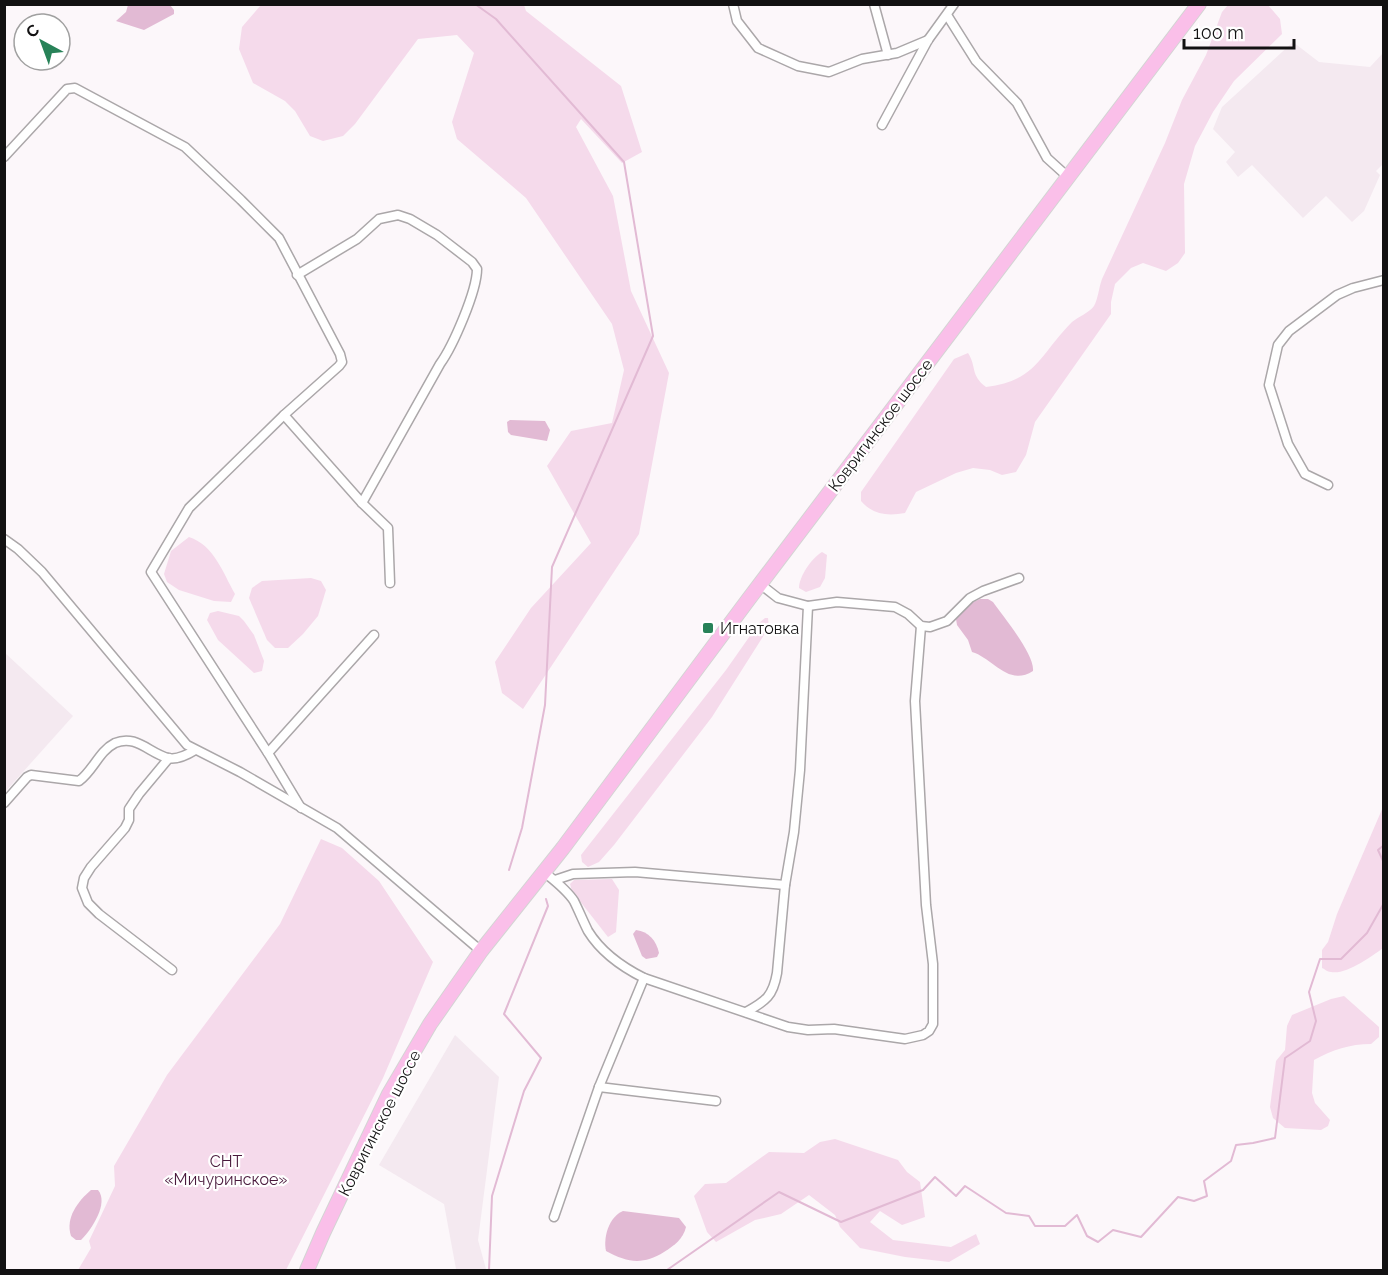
<svg xmlns="http://www.w3.org/2000/svg" width="1388" height="1275" font-family="Raleway,sans-serif">
<style>
.built{fill:#f4e9f0}
.green{fill:#f5daeb}
.water{fill:#e2bad4}
.lines{fill:none;stroke-linecap:round;stroke-linejoin:round}
.stream{stroke:#e2bad4;stroke-width:2}
.street-casing{stroke:#aba7a9;stroke-width:11}
.primary-casing{stroke:#d4d4d4;stroke-width:16}
.street{stroke:#fff;stroke-width:8}
.primary{stroke:#fabfe9;stroke-width:14}
.poi-dot{fill:#278258;stroke:#fff;stroke-width:2}
.labels{text-anchor:middle;stroke-width:4.5;stroke-linejoin:round;paint-order:stroke}
.street-label{font-size:16px;fill:#121112;stroke:#fff}
.poi-label{font-size:16px;fill:#121112;stroke:#fff;text-anchor:start}
.park-label{font-size:16px;fill:#4a1a3d;stroke:#fff}
</style>
<rect width="100%" height="100%" fill="#fcf7fa"/>
<g class="built">
<polygon points="1293,42 1319,62 1370,67 1383,53 1383,164 1376,171 1380,175 1364,211 1352,222 1326,196 1303,218 1252,165 1238,177 1226,162 1235,152 1213,129 1222,107"/>
<polygon points="5,653 73,716 5,792 4,792"/>
<polygon points="455,1035 499,1077 478,1240 486,1269 456,1269 444,1204 379,1165"/>
</g>
<g class="green">
<polygon points="261,5 524,5 526,11 621,86 642,152 622,163 581,119 576,127 613,196 631,291 669,373 639,534 523,709 502,693 495,662 531,608 591,543 547,466 571,431 612,423 624,370 612,324 526,198 457,139 452,122 474,53 457,35 418,39 355,124 343,136 323,141 310,136 295,111 285,101 253,83 239,49 242,27"/>
<path d="M1228,5H1268L1280,19L1282,34L1234,81L1213,112L1195,146L1184,184L1185,253L1178,263L1166,271L1143,263L1131,268L1115,284L1111,302V314L1035,422L1026,455L1016,472L1002,475L990,470L973,468L956,473L916,492L905,513C888,516 873,515 861,501V492L954,359L968,353C977,367 970,375 986,387C1037,381 1040,354 1072,322C1079,316 1089,313 1094,306C1098,299 1099,287 1102,279L1165,143L1182,100L1206,55L1222,12Z"/>
<path d="M189,537C214,545 223,573 235,594L231,602L214,601L179,590L167,582L164,574L171,551Z"/>
<path d="M822,552L827,555L825,578L820,587L806,592L799,588C799,576 812,558 822,552Z"/>
<polygon points="311,578 321,581 326,590 318,616 303,634 288,648 275,648 267,640 249,598 252,588 262,581"/>
<polygon points="218,611 239,616 244,621 254,635 264,661 262,671 254,673 218,640 207,620 210,613"/>
<polygon points="765,618 768,618 769,627 712,717 614,845 599,862 588,867 582,862 581,855 726,670 759,623"/>
<path d="M1383,807V948C1371,957 1346,975 1331,972C1327,972 1325,969 1322,968V950L1328,942L1337,914Z"/>
<polygon points="321,839 342,848 379,881 433,962 383,1078 286,1270 78,1270 91,1248 89,1241 115,1186 114,1166 167,1075 280,924"/>
<polygon points="612,879 619,890 616,932 608,937 572,891 570,884 574,880"/>
<path d="M1344,996L1379,1027V1037L1371,1044C1350,1044 1332,1050 1314,1060L1312,1093L1315,1103L1330,1120L1328,1126L1321,1130L1285,1128L1273,1118L1270,1107L1276,1061L1285,1050L1287,1026L1292,1015L1331,999Z"/>
<polygon points="835,1139 898,1160 907,1172 920,1182 925,1217 902,1225 880,1211 870,1222 893,1240 951,1247 976,1234 980,1244 949,1262 905,1257 860,1248 840,1227 835,1215 809,1195 781,1214 755,1220 716,1242 707,1232 694,1196 705,1184 726,1183 769,1152 804,1153 820,1142"/>
</g>
<g class="water">
<polygon points="128,5 170,5 174,10 174,14 144,30 116,21 126,12"/>
<polygon points="510,420 545,421 550,430 547,441 511,435 508,432 507,422"/>
<path d="M980,599H988L993,602C1003,616 1035,655 1033,671C1008,687 993,658 972,652L968,640L957,625L956,619L971,603Z"/>
<path d="M636,930C649,932 656,940 659,953L657,957L646,959L642,956L633,934Z"/>
<path d="M91,1190H98C109,1203 92,1229 81,1240H76L71,1236C65,1218 78,1201 91,1190Z"/>
<path d="M623,1211L679,1218L686,1227C683,1239 675,1245 664,1252C643,1265 628,1263 606,1251C603,1237 609,1217 623,1211Z"/>
</g>
<g class="lines">
<g class="stream">
<polyline points="475,4 496,19 624,162 653,336 552,567 545,705 522,828 509,870"/>
<polyline points="1384,845 1378,850 1384,863"/>
<polyline points="489,1270 492,1196 524,1091 541,1058 504,1014 548,906 546,899"/>
<polyline points="667,1270 779,1192 841,1222 923,1190 935,1177 956,1196 965,1186 1006,1213 1029,1216 1035,1226 1065,1226 1077,1215 1087,1236 1098,1242 1113,1230 1141,1237 1178,1197 1194,1201 1207,1196 1204,1181 1231,1161 1236,1145 1253,1143 1275,1138 1285,1058 1310,1041 1316,1021 1309,992 1320,959 1341,959 1367,933 1384,903"/>
</g>
<defs>
<g id="street">
<polyline points="733,4 737,21 758,48 798,66 829,72 862,59 897,53 928,40"/>
<polyline points="874,4 888,55"/>
<polyline points="947,15 976,61 1017,103 1047,158 1068,177"/>
<polyline points="882,125 928,40 954,4"/>
<polyline points="4,157 67,89 75,88 185,147 241,200 279,238 340,354 342,362 339,366 284,415 189,508 151,572 268,753 301,808"/>
<path d="M297,275L357,239L379,219L398,215L410,219L437,235L472,262L477,269C477,291 453,346 440,364L362,503"/>
<polyline points="284,415 362,503 388,528 390,583"/>
<polyline points="1328,485 1305,474 1288,444 1269,385 1278,345 1289,331 1337,295 1353,288 1384,280"/>
<polyline points="4,539 18,549 42,572 187,745 240,772 337,828 481,951"/>
<polyline points="760,584 778,598 808,606 837,602 895,607 908,614 921,626 930,627 947,621 970,598 983,591 1019,578"/>
<polyline points="268,753 374,635"/>
<polyline points="169,758 139,794 129,809 129,820 125,828 91,867 84,878 82,888 88,903 99,914 172,970"/>
<path d="M4,803L27,777L31,775L79,781C93,771 99,751 115,743C136,734 149,753 168,758C177,760 187,755 195,750"/>
<path d="M544,872C555,881 567,890 574,901C579,911 583,921 588,931C601,952 622,967 644,978L788,1027L808,1030L834,1029L905,1039L923,1035L929,1031L933,1024V964L926,905L915,701L921,626"/>
<polyline points="555,880 573,874 635,872 785,885"/>
<path d="M746,1012C766,1001 773,996 777,973L785,885L794,832L800,770L808,606"/>
<polyline points="599,1087 716,1101"/>
<polyline points="554,1217 599,1087 644,978"/>
</g>
<polyline id="primary" points="307,1270 323,1233 389,1094 430,1024 481,951 563,848 748,600 1199,4"/>
</defs>
<use href="#street" class="street-casing"/>
<use href="#primary" class="primary-casing"/>
<use href="#street" class="street"/>
<use href="#primary" class="primary"/>
</g>
<rect class="poi-dot" x="702" y="622" width="12" height="12" rx="3"/>
<g class="labels">
<g class="street-label">
<text transform="translate(880 425) rotate(-53)" y="6">Ковригинское шоссе</text>
<text transform="translate(379 1123) rotate(-63)" y="6">Ковригинское шоссе</text>
</g>
<g class="poi-label">
<text x="720" y="634">Игнатовка</text>
</g>
<g class="park-label">
<text x="226" y="1167">СНТ<tspan x="226" dy="18">«Мичуринское»</tspan></text>
</g>
</g>
<rect width="1388" height="1275" fill="none" stroke="#121112" stroke-width="12"/>
<g transform="translate(42 42) rotate(319)"><circle r="28" fill="#ffffff" stroke="#a0a0a0" stroke-width="1.5"/>
<path d="M0-4.5L10 22L0 15L-10 22Z" fill="#278258"/>
<text y="-9" font-size="16" font-weight="bold" text-anchor="middle" fill="#121112">С</text>
</g>
<path d="M1184 39v9h110v-9" fill="none" stroke="#121112" stroke-width="3"/>
<text x="1193" y="39" font-size="18" fill="#121112" stroke="#ffffff" stroke-width="4.5" paint-order="stroke">100 m</text>
</svg>
